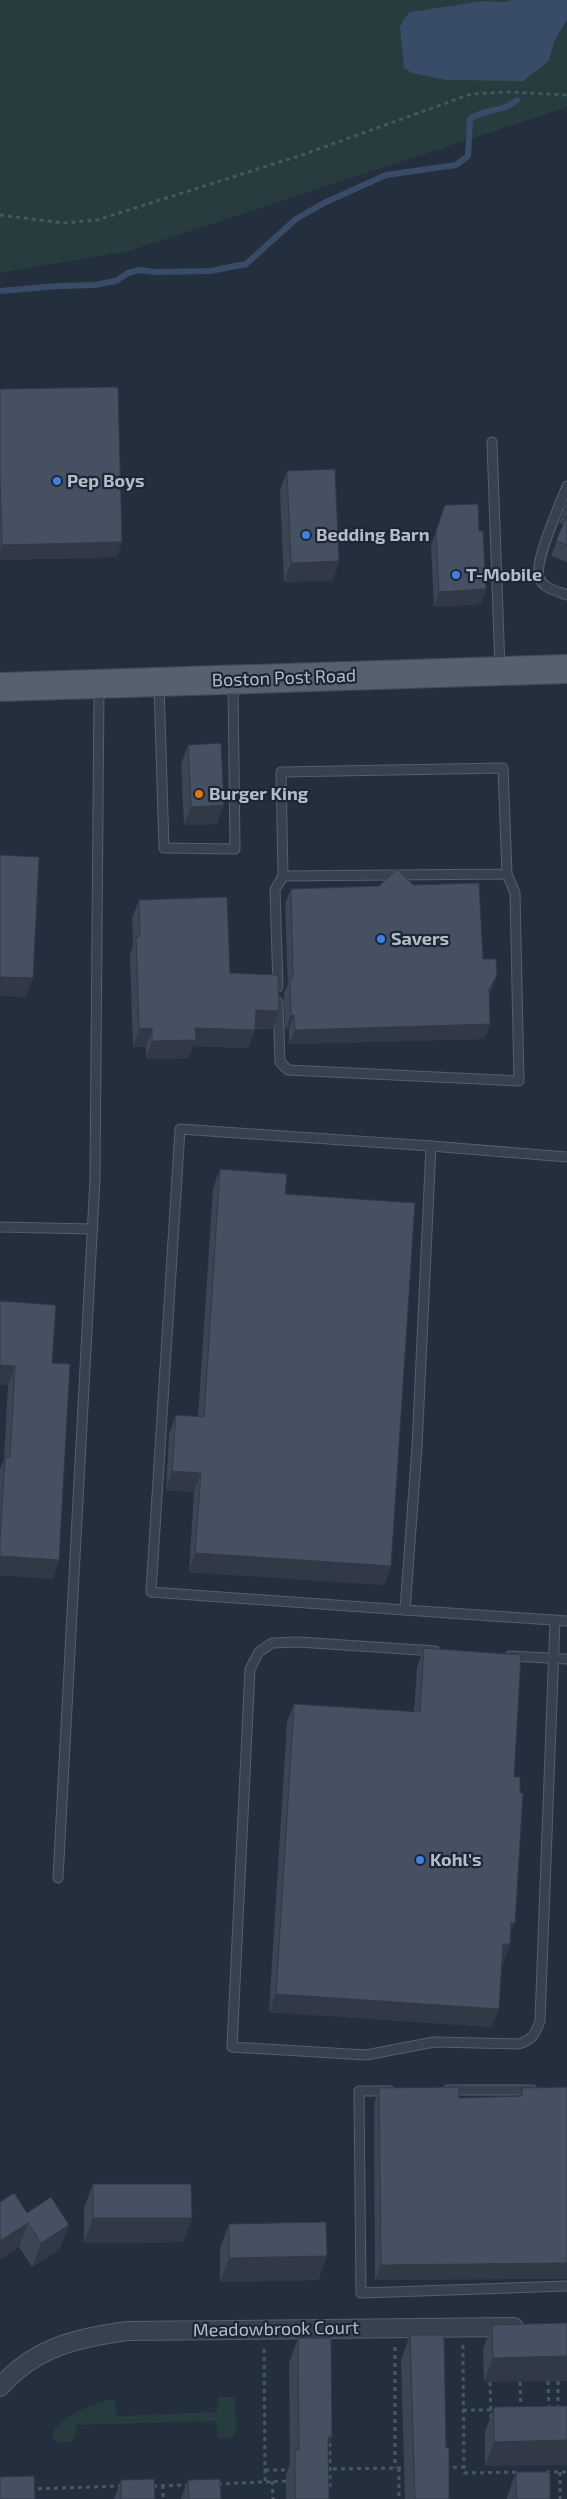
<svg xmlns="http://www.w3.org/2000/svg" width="567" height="2499" font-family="'Exo 2',sans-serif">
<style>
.green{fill:#263c3f}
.water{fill:#394c67}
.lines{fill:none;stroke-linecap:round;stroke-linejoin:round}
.stream{stroke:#394c67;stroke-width:6}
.service-casing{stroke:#565f6c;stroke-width:11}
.minor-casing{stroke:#565f6c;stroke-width:20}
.primary-casing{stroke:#414a57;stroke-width:30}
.path{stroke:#44595c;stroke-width:3;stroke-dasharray:4 4;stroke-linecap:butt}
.service{stroke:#38414e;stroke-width:9}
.minor{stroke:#38414e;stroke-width:18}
.primary{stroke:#56606e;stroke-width:28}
.wall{fill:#3b4654}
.shaded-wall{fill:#303945}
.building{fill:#455162;stroke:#303945}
.shop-dot{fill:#3f7fe0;stroke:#1d2633;stroke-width:2}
.food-dot{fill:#e8710a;stroke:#1d2633;stroke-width:2}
.labels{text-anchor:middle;stroke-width:4.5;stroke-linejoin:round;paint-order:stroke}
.poi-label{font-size:18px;font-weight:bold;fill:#b4bcc9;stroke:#1d2633;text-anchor:start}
.street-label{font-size:18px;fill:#b4bcc9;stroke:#1d2633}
</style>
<rect width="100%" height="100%" fill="#242f3e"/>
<g class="green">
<polygon points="0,0 567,0 567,107 129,251 0,273"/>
<path d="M218,2397H233L235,2399L236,2431L231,2438L218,2439L217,2421L76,2425V2434L72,2442H57L52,2439C52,2417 95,2404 112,2399L115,2402L116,2416L217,2412Z"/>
</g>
<polygon class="water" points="512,0 567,0 567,19 554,42 549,61 523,81 446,80 412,73 404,68 400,27 405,17 411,12 483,1 504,2"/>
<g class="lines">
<path class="stream" d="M0,291L58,286L94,285L116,281L128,273L139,270L155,272L210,271L246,264L296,219L326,202L386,175L456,165L468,156L470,119C487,107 500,114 517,100"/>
<defs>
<g id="service">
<polyline points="492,442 500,669"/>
<path d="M567,486C560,505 534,561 539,577C543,589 557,591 567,595"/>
<polyline points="159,685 164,848 235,849 233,684"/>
<polyline points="278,987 275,890 283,876"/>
<polyline points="278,1002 280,1062 288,1070 519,1081 515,893 507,874 503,768 281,772 283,876 507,874"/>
<polyline points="567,1157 431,1146 417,1447 405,1610 567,1621"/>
<polyline points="0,1227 93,1229"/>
<polyline points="405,1610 151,1592 180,1129 431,1146"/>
<path d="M435,1651L298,1642L272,1643L259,1652L250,1669L232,2047L366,2055L434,2042L518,2044C532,2040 535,2035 540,2021L555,1620"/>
<polyline points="510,1656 567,1659"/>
<polyline points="58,1878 95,1179 99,687"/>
<polyline points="448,2090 532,2090"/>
<polyline points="390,2091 359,2091 361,2293 567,2286"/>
</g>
<path id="minor" d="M0,2387C35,2347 77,2338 127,2331L514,2327"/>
<polyline id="primary" points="0,687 567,669"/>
</defs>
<use href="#service" class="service-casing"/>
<use href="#minor" class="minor-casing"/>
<use href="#primary" class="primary-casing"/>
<g class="path">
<polyline points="0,215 63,223 97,220 302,155 471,94 508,92 567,95"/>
<polyline points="463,2345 464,2473 520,2472"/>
<polyline points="395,2347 395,2468"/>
<polyline points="264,2349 265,2483"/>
<polyline points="548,2381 549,2410"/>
<polyline points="558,2381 558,2410"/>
<polyline points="490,2382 491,2419"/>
<polyline points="520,2382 521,2411"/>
<polyline points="463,2410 498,2410"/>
<polyline points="399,2468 399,2499"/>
<polyline points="445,2468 464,2467"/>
<polyline points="325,2469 406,2468"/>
<polyline points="265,2470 292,2470"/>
<polyline points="546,2472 567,2472"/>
<polyline points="560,2472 560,2499"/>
<polyline points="272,2481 273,2499"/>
<polyline points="218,2484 286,2481"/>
<polyline points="163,2485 163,2499"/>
<polyline points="153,2486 189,2485"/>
<polyline points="30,2489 121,2486"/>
<polyline points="327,2499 326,2490 330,2490 330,2439"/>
</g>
<use href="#service" class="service"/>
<use href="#minor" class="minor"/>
<use href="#primary" class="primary"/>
</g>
<g class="wall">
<polygon points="0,389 122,542 117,557 0,560"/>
<polygon points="287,471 333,580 284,582 280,490"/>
<polygon points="567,501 567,562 551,556 563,525 559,523"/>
<polygon points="445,505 481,604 434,607 431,546"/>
<polygon points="188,745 217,824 184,825 181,764"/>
<polygon points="291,889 483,959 497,975 489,994 490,1024 484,1039 289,1044 289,1030 285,1030 284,993 288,984 285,904"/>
<polygon points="139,900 230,973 279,1011 273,1029 255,1029 248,1048 193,1046 189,1058 146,1059 146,1047 133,1047 130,955 133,945 132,918"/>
<polygon points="220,1169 285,1194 391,1566 384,1585 189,1572 194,1492 166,1490 169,1434 176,1415 198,1417 213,1188"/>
<polygon points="0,1301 52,1363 53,1579 0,1575 0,1469 4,1459 8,1385"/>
<polygon points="424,1648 514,1777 510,1944 503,1963 502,1963 492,2027 269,2012 287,1722 294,1704 414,1712 417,1667"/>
<polygon points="567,2087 375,2280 374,2104 379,2088 459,2098 519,2096 522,2088"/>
<polygon points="93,2184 192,2218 183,2242 84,2243 84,2208"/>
<polygon points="27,2213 60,2249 32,2267 19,2247"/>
<polygon points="229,2224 327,2256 318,2280 220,2282 220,2248"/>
<polygon points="567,2323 484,2382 483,2349 492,2325"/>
<polygon points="410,2335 446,2448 449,2499 405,2499 401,2360"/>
<polygon points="298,2338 328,2446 329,2499 286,2499 286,2474 290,2464 289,2363"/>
<polygon points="567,2406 485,2466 485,2432 494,2407"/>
<polygon points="516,2472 550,2499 507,2499 507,2497"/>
<polygon points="121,2480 155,2499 114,2499"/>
<polygon points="188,2480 221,2499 181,2499"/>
</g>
<g class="shaded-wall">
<polygon points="122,542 117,557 0,560 0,550 2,545"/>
<polygon points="339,561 333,580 284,582 291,563"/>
<polygon points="486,589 481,604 434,607 439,592"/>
<polygon points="224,805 217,824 184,825 191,807"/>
<polygon points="497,975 492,990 484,1004 489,989"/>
<polygon points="0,977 33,978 26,997 0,996"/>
<polygon points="256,1010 279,1011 273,1029 249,1028"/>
<polygon points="291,1015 294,1015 289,1030 285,1030"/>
<polygon points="490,1024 484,1039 289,1044 295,1030"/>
<polygon points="152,1028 146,1047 133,1047 139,1029"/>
<polygon points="195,1028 255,1030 248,1048 193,1046 189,1058 146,1059 152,1041"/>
<polygon points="0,1365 15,1366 8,1385 0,1385"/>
<polygon points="172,1471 201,1473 194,1492 166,1490"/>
<polygon points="195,1553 391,1566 384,1585 189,1572"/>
<polygon points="0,1556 59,1560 53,1579 0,1575"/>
<polygon points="511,1922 515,1923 508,1942"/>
<polygon points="503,1944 510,1944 503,1963 496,1963"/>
<polygon points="276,1994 499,2009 492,2027 269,2012"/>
<polygon points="93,2218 192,2218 183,2242 84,2243"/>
<polygon points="28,2223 19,2247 0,2260 0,2241"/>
<polygon points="69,2225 60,2249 32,2267 41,2243"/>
<polygon points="327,2256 318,2280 220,2282 229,2258"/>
<polygon points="567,2263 567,2279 375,2280 381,2265"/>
<polygon points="567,2356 567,2381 484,2382 493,2358"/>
<polygon points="328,2437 332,2437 323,2462"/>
<polygon points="567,2440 567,2465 485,2466 494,2442"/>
</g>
<g class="building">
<polygon points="118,387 122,542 2,545 0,477 0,389"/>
<polygon points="335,469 339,561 291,563 287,471"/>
<polygon points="567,501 567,509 564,508"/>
<polygon points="478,504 479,531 483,531 486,589 439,592 436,531 445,505"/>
<polygon points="567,515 567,545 556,541"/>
<polygon points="221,743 224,805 191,807 188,745"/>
<polygon points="0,855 39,857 33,978 0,977"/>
<polygon points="397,869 413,885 479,883 483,959 496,959 497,975 489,989 490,1024 295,1030 294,1015 291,1015 290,978 293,978 291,889 379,886"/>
<polygon points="227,897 230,973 278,975 279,1011 256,1010 255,1030 195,1028 196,1040 152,1041 152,1028 139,1029 136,937 140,936 139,900"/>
<polygon points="220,1169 287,1174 285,1194 415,1203 391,1566 195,1553 201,1473 172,1471 176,1415 204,1417"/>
<polygon points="0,1301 56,1305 52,1363 70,1364 59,1560 0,1556 0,1539 5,1457 10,1457 15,1366 0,1365"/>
<polygon points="424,1648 521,1655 514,1777 520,1777 520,1793 523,1793 515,1923 511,1922 510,1944 503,1944 499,2009 276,1994 294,1704 420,1712"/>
<polygon points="459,2087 459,2098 522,2096 522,2088 567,2087 567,2263 381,2265 379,2088"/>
<polygon points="93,2184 191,2184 192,2218 93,2218"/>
<polygon points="14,2193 27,2213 51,2197 69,2225 41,2243 28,2223 0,2241 0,2202"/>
<polygon points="326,2222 327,2256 229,2258 229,2224"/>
<polygon points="567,2323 567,2356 493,2358 492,2325"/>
<polygon points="410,2335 444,2335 446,2448 449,2448 449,2499 415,2499"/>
<polygon points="298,2338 331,2338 332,2437 328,2437 329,2499 295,2499 295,2450 299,2450"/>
<polygon points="567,2406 567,2440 494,2442 494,2407"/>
<polygon points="516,2472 550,2472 550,2499 517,2499"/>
<polygon points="34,2476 35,2499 0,2499 0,2477"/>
<polygon points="154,2479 155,2499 121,2499 121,2480"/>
<polygon points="220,2479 221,2499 189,2499 188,2480"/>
</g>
<g class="shop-dot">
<circle cx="57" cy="481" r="5"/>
<circle cx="306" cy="535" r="5"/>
<circle cx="456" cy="575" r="5"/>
<circle cx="381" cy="939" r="5"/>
<circle cx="420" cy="1860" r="5"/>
</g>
<circle class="food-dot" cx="199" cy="794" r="5"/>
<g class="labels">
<g class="poi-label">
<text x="67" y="487">Pep Boys</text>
<text x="316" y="541">Bedding Barn</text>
<text x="466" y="581">T-Mobile</text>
<text x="209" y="800">Burger King</text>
<text x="391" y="945">Savers</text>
<text x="430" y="1866">Kohl's</text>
</g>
<g class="street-label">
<text transform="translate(284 678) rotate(-2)" y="6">Boston Post Road</text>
<text transform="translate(276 2329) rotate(-1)" y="6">Meadowbrook Court</text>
</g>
</g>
</svg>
